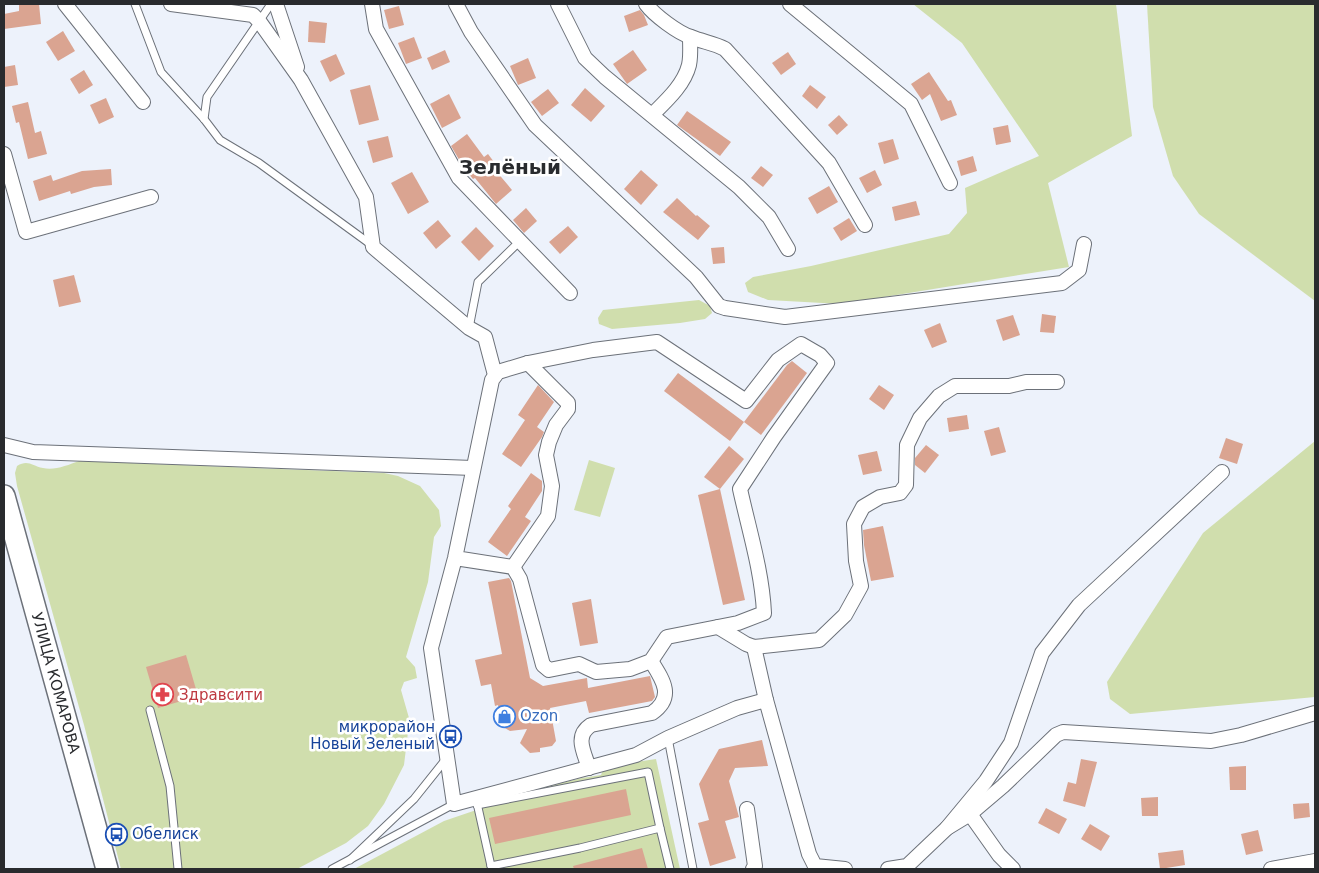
<svg xmlns="http://www.w3.org/2000/svg" width="1319" height="873" font-family="'DejaVu Sans',sans-serif">
<style>
.green{fill:#d0dead}
.building{fill:#daa491}
.lines{fill:none;stroke-linecap:round;stroke-linejoin:round}
.service-casing{stroke:#6c7179;stroke-width:9}
.minor-casing{stroke:#6c7179;stroke-width:16}
.primary-casing{stroke:#6c7179;stroke-width:24}
.service{stroke:#fff;stroke-width:7}
.minor{stroke:#fff;stroke-width:14}
.primary{stroke:#fff;stroke-width:21}
.labels{text-anchor:middle;stroke-width:5;stroke-linejoin:round;paint-order:stroke}
.street-label{font-size:15px;fill:#292b2e;stroke:#fff}
.health-label{font-size:15px;fill:#be3a42;stroke:#fff;text-anchor:start}
.shop-label{font-size:15px;fill:#366cbe;stroke:#fff;text-anchor:start}
.transit-label{font-size:15px;fill:#164399;stroke:#fff;text-anchor:end}
.district-label{font-size:20px;font-weight:bold;fill:#292b2e;stroke:#fff}
</style>
<rect width="100%" height="100%" fill="#edf2fb"/>
<g class="green">
<polygon points="913,4 1116,4 1132,136 1048,183 1069,267 841,304 768,300 748,292 745,283 753,277 811,266 949,234 967,213 965,188 1039,156 962,43"/>
<polygon points="1147,4 1315,4 1315,301 1199,214 1173,176 1153,107"/>
<polygon points="699,300 710,306 712,313 705,319 680,323 612,329 599,324 598,318 603,310"/>
<polygon points="1315,441 1315,697 1130,714 1110,699 1107,682 1203,533"/>
<polygon points="589,460 615,468 600,517 574,510"/>
<path d="M79,461L384,473L398,476L420,486L439,510L441,526L434,537L428,582L406,657L415,667L417,678L404,682L401,690L411,725L408,732L404,765L384,804L368,826L346,843L297,869H121L84,725L17,486L15,473L17,466C28,459 32,466 43,468C54,471 68,465 79,461Z"/>
<polygon points="656,759 680,869 354,869 444,821 541,788 582,778 601,775 603,770 609,766"/>
</g>
<g class="building">
<polygon points="19,4 39,4 41,24 4,29 4,14 19,11"/>
<polygon points="399,6 404,25 389,29 384,10"/>
<polygon points="640,10 644,15 648,25 629,32 624,16"/>
<polygon points="309,21 327,23 325,43 308,42"/>
<polygon points="63,31 75,51 58,61 46,42"/>
<polygon points="414,37 422,58 406,64 398,43"/>
<polygon points="445,50 450,62 432,70 427,58"/>
<polygon points="633,50 647,70 627,84 613,64"/>
<polygon points="788,52 796,64 781,75 772,63"/>
<polygon points="336,54 345,74 330,82 320,61"/>
<polygon points="528,58 536,78 518,85 510,66"/>
<polygon points="15,65 18,85 4,87 4,67"/>
<polygon points="84,70 93,85 79,94 70,79"/>
<polygon points="929,72 948,101 951,100 957,115 941,121 930,94 922,100 911,84"/>
<polygon points="370,85 379,120 359,125 350,90"/>
<polygon points="810,85 826,97 817,109 802,96"/>
<polygon points="585,88 605,106 591,122 571,105"/>
<polygon points="548,89 559,103 542,116 531,102"/>
<polygon points="449,94 461,118 442,128 430,104"/>
<polygon points="106,98 114,117 99,124 90,105"/>
<polygon points="28,102 35,133 41,131 47,154 28,159 19,122 16,123 12,106"/>
<polygon points="687,111 731,142 720,156 677,125"/>
<polygon points="839,115 848,125 837,135 828,125"/>
<polygon points="1008,125 1011,142 996,145 993,128"/>
<polygon points="467,134 484,157 488,154 494,162 491,165 512,190 496,204 475,178 473,179 464,168 451,146"/>
<polygon points="388,136 393,157 373,163 367,141"/>
<polygon points="893,139 899,159 884,164 878,143"/>
<polygon points="973,156 977,171 961,176 957,161"/>
<polygon points="761,166 773,175 763,187 751,178"/>
<polygon points="111,169 112,185 94,187 71,194 70,191 39,201 33,181 51,175 53,181 82,171"/>
<polygon points="641,170 658,185 641,205 624,189"/>
<polygon points="875,170 882,185 867,193 859,178"/>
<polygon points="412,172 429,202 408,214 391,183"/>
<polygon points="829,186 838,202 817,214 808,198"/>
<polygon points="677,198 696,216 697,215 710,226 698,240 663,212"/>
<polygon points="916,201 920,215 895,221 892,207"/>
<polygon points="526,208 537,221 524,233 513,220"/>
<polygon points="849,218 857,231 841,241 833,228"/>
<polygon points="438,220 451,236 436,249 423,233"/>
<polygon points="568,226 578,237 560,254 549,242"/>
<polygon points="476,227 494,246 479,261 461,242"/>
<polygon points="724,247 725,263 713,264 711,248"/>
<polygon points="74,275 81,302 59,307 53,280"/>
<polygon points="1042,314 1056,316 1054,333 1040,332"/>
<polygon points="1013,315 1020,335 1003,341 996,320"/>
<polygon points="940,323 947,342 932,348 924,330"/>
<polygon points="792,361 807,373 761,435 744,422 787,365"/>
<polygon points="678,373 744,422 730,441 664,391"/>
<polygon points="538,385 554,402 537,427 544,432 542,437 521,467 502,454 525,420 518,415"/>
<polygon points="879,385 894,395 884,410 869,399"/>
<polygon points="967,415 969,429 949,432 947,418"/>
<polygon points="999,427 1006,452 991,456 984,431"/>
<polygon points="1226,438 1243,444 1237,464 1219,458"/>
<polygon points="926,445 939,455 925,473 915,465 915,458"/>
<polygon points="729,446 744,459 720,489 704,477"/>
<polygon points="877,451 882,471 863,475 858,455"/>
<polygon points="531,473 542,481 542,491 525,517 531,521 507,556 488,542 511,509 508,506"/>
<polygon points="720,489 745,600 723,605 698,495"/>
<polygon points="883,526 894,577 871,581 864,545 863,530"/>
<polygon points="509,578 511,581 530,678 543,686 587,678 588,688 650,676 655,697 652,701 589,713 586,701 550,708 556,741 552,746 540,748 540,752 530,753 520,743 527,729 510,731 503,727 498,705 495,706 491,684 481,686 475,660 502,654 488,582"/>
<polygon points="591,599 598,643 580,646 572,603"/>
<polygon points="186,655 198,696 158,708 146,667"/>
<polygon points="762,740 768,766 735,768 729,781 739,817 725,821 736,858 710,866 698,823 709,820 699,784 719,749"/>
<polygon points="1081,759 1097,762 1085,807 1063,801 1068,782 1076,784"/>
<polygon points="1246,766 1246,790 1230,790 1229,767"/>
<polygon points="626,789 631,815 495,844 489,818"/>
<polygon points="1158,797 1158,816 1142,816 1141,798"/>
<polygon points="1309,803 1310,817 1294,819 1293,804"/>
<polygon points="1046,808 1067,819 1059,834 1038,823"/>
<polygon points="1090,824 1110,836 1101,851 1081,839"/>
<polygon points="1258,830 1263,851 1246,855 1241,834"/>
<polygon points="642,848 648,869 574,869 573,866"/>
<polygon points="1183,850 1185,865 1160,869 1158,853"/>
</g>
<g class="lines">
<defs>
<g id="service">
<polyline points="135,4 161,72 204,119 220,140 259,163 373,246"/>
<polyline points="204,119 207,97 271,4"/>
<polyline points="469,328 478,282 520,241"/>
<polyline points="150,710 170,786 178,869"/>
<polyline points="668,738 693,869"/>
<polyline points="477,803 491,866"/>
<polyline points="477,805 648,772 660,828"/>
<polyline points="350,860 414,799 446,759"/>
<polyline points="332,869 454,804"/>
<polyline points="492,869 491,866 580,848 660,828 670,869"/>
</g>
<g id="minor">
<polyline points="65,4 143,102"/>
<polyline points="171,4 253,15 259,21 301,80 366,197 373,247 469,328 485,337 495,375"/>
<polyline points="276,4 297,67"/>
<polyline points="372,4 376,29 459,178 570,293"/>
<polyline points="456,4 471,32 535,125 696,277 719,306 725,308 785,317 1062,283 1079,270 1084,244"/>
<polyline points="558,4 585,58 605,77 739,187 769,217 788,249"/>
<path d="M646,4C654,15 678,33 691,37C703,42 714,43 725,49L829,163L865,225"/>
<polyline points="790,4 911,104 950,183"/>
<path d="M652,115C666,101 684,85 689,65C691,56 690,46 690,37"/>
<polyline points="4,154 26,232 151,197"/>
<polyline points="4,445 33,452 473,468"/>
<path d="M455,558L513,567L520,579L543,665L549,670L579,664L596,672L630,669L651,661L667,637L738,623L764,613C762,571 749,530 740,489L774,437L827,363L820,355L801,344L778,360L746,401L657,342L593,350L528,363L498,372L492,380L455,558L431,648L454,804L636,755L668,738L737,708L766,700"/>
<polyline points="513,567 548,516 552,486 546,455 549,442 556,425 568,409 568,403 528,363"/>
<polyline points="718,627 746,644 754,647 819,640 845,615 861,586 856,561 854,524 863,507 880,497 900,493 906,485 907,445 920,418 939,396 955,386 1009,386 1026,382 1057,382"/>
<polyline points="754,647 766,700 809,854 815,866 845,869"/>
<path d="M589,768C584,752 574,736 591,725L652,713C675,697 663,680 651,661"/>
<polyline points="747,809 755,866 753,869"/>
<polyline points="970,814 1003,786 1056,735 1063,732 1211,741 1241,735 1315,713"/>
<polyline points="947,828 986,781 1011,743 1042,653 1079,605 1222,472"/>
<polyline points="888,869 907,866 947,828 970,814 999,855 1013,869"/>
<polyline points="1271,869 1315,861"/>
</g>
<g id="primary">
<path id="s1" d="M4,496L107,869"/>
</g>
</defs>
<use href="#service" class="service-casing"/>
<use href="#minor" class="minor-casing"/>
<use href="#primary" class="primary-casing"/>
<use href="#service" class="service"/>
<use href="#minor" class="minor"/>
<use href="#primary" class="primary"/>
</g>
<defs>
<symbol id="pharmacy-ring" viewBox="-11 -11 22 22"><circle r="9.5" fill="#fff" stroke="#e0444e" stroke-width="1.5"/><path d="M-2-6h4v4h4v4h-4v4h-4v-4h-4v-4h4Z" fill="#e0444e"/></symbol>
<symbol id="shop-ring" viewBox="-11 -11 22 22"><circle r="9.5" fill="#fff" stroke="#3f7fe0" stroke-width="1.5"/><path d="M-5-2.5h2.3a2.7 3.5 0 0 1 5.4 0H5L5.5 6h-11ZM-1.5-2.5h3a1.5 2.3 0 0 0-3 0Z" fill="#3f7fe0"/></symbol>
<symbol id="bus-ring" viewBox="-11 -11 22 22"><circle r="9.5" fill="#fff" stroke="#1a4fb4" stroke-width="1.5"/><path d="M-5-6H5V4H4V6H2V4H-2V6H-4V4H-5ZM-3.5-4V0h7V-4ZM-3.5 1.2v1.5H-2V1.2ZM2 1.2v1.5H3.5V1.2Z" fill="#1a4fb4"/></symbol>
</defs>
<g fill-rule="evenodd">
<use href="#pharmacy-ring" x="150" y="682" width="25" height="25"/>
<use href="#shop-ring" x="492" y="704" width="25" height="25"/>
<use href="#bus-ring" x="438" y="724" width="25" height="25"/>
<use href="#bus-ring" x="104" y="822" width="25" height="25"/>
</g>
<g class="labels">
<g class="street-label">
<text dy="5" stroke="none"><textPath href="#s1" startOffset="194">УЛИЦА КОМАРОВА</textPath></text>
</g>
<g class="health-label">
<text x="179" y="700">Здравсити</text>
</g>
<g class="shop-label">
<text x="520" y="721">Ozon</text>
</g>
<g class="transit-label">
<text x="435" y="732">микрорайон<tspan x="435" dy="17">Новый Зеленый</tspan></text>
<text x="132" y="839" text-anchor="start">Обелиск</text>
</g>
<g class="district-label">
<text x="510" y="174">Зелёный</text>
</g>
</g>
<rect width="1319" height="873" fill="none" stroke="#292b2e" stroke-width="10"/>
</svg>
